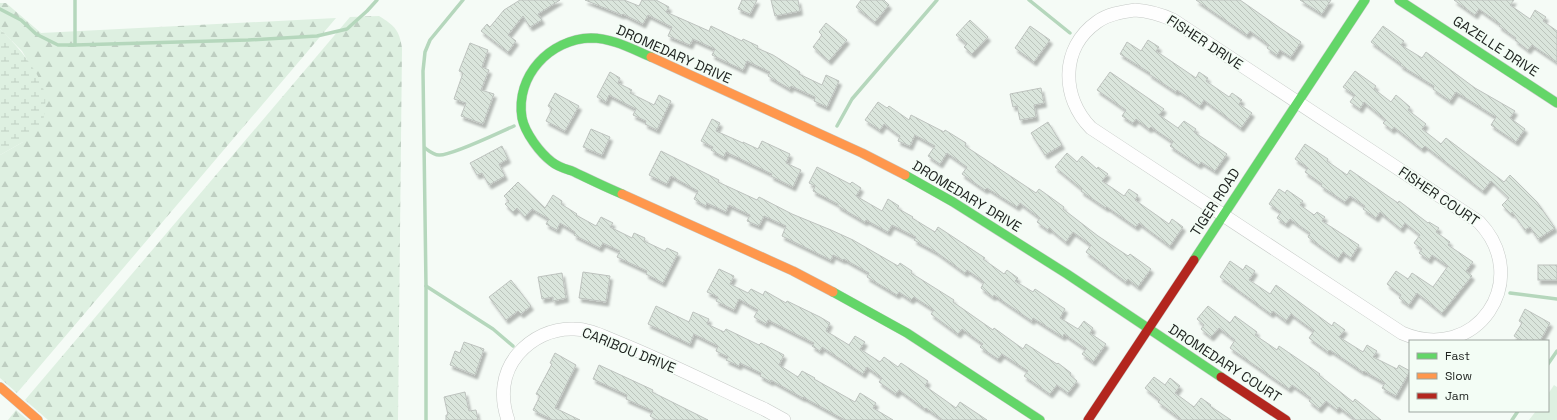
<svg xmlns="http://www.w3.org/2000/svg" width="1557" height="420" font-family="'Space Grotesk',sans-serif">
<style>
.grass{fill:#def0e1}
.forest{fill:url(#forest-firs)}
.wetland{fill:url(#wetland-marsh)}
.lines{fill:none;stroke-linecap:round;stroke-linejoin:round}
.stream{stroke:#b5d7bc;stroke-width:3.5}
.building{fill:url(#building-back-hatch);stroke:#bdc2be;filter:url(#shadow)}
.street-casing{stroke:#c6cac7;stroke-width:14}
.fast-casing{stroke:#c6cac7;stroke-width:10}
.slow-casing{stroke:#c6cac7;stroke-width:10}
.jam-casing{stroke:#c6cac7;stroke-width:10}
.street{stroke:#fefefe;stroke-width:13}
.fast{stroke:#63d668;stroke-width:9}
.slow{stroke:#ff974d;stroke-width:9}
.jam{stroke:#b3261e;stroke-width:9}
.labels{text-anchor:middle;stroke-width:3.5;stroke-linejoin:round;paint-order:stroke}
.street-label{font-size:14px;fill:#1d211e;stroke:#f3fdf5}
</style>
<defs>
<pattern id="forest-firs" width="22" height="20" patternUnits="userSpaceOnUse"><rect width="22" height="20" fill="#def0e1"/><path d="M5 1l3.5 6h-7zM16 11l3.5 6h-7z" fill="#becec1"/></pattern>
<pattern id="wetland-marsh" width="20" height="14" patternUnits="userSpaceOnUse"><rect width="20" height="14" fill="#def0e1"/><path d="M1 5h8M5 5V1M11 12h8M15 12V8" fill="none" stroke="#becec1"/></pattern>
<pattern id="building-back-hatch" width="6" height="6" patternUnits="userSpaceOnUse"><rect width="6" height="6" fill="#dae5dc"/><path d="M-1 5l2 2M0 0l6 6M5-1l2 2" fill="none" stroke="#bbc4bc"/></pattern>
<filter id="shadow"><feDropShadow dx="2.5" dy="4" stdDeviation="1" flood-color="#0004"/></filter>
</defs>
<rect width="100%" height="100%" fill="#f5fbf6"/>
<polygon class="grass" points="1554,385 1557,387 1557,420 1529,420 1536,411 1548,411 1548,394"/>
<g class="forest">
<polygon points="0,3 6,3 41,33 336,18 17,393 0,378 0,155 23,142 38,79 22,51 0,29"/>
<path d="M379,16C395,26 399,30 402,48L398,420H48L25,400L350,17Z"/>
<polygon points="16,410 28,420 8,420"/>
</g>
<path class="wetland" d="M0,29C15,43 43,75 45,96C46,105 44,115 43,124L23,142L0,155Z"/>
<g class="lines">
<g class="stream">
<polyline points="75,0 75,45"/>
<polyline points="1029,0 1070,33"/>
<polyline points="0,9 21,20 36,34 58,45 75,45 248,40 317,36 347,29 367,11 377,0"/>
<polyline points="837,126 852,99 937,0"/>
<path d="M425,148C429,151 434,155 439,155C451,156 500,132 514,126"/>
<polyline points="426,286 493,329 513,346"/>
<polyline points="1510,293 1557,299"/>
<polyline points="1548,364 1557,351"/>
<polyline points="426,420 426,286 423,71 425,52 430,40 463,0"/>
<polyline points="1512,420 1518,411"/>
</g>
</g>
<g class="building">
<polygon points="520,0 560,0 538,14 542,20 530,27 523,16 508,35 516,41 508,52 481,31 487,24 490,27 504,10"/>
<polygon points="585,0 624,0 639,6 642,0 656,0 669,7 666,12 709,31 711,26 742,41 743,39 758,46 757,48 773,55 800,72 799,74 822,85 826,75 839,81 827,107 814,101 815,97 791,86 790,89 768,76 770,72 747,61 743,70 712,55 715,49 693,39 690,45 668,36 672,27 648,15 643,24 623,14 622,15"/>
<polygon points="742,0 757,0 750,14 738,9"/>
<polygon points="771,0 798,0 800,11 775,16"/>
<polygon points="861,0 884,0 889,5 875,22 856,7"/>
<polygon points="1196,0 1240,0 1280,28 1301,42 1291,57 1280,50 1277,55 1267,48 1269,45 1250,31 1247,35"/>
<polygon points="1300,0 1331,0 1322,14"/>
<polygon points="1454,0 1514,0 1510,5 1530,19 1535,10 1546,17 1543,21 1557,31 1557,62 1532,45 1528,50 1515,40 1516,38 1499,26 1500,24 1479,9 1475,15"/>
<polygon points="970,20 988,37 972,54 964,47 967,44 956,35"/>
<polygon points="826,23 847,40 829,61 813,47 822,35 819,32"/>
<polygon points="1030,26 1050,40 1034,62 1015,48"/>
<polygon points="1383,26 1404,41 1401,45 1422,58 1426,52 1475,88 1515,111 1510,118 1525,129 1516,142 1491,125 1496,117 1456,92 1450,101 1433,89 1434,86 1400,65 1401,64 1371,42"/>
<polygon points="1148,40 1159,47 1156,51 1196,78 1199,72 1208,78 1206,81 1229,97 1232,93 1242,100 1239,104 1252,113 1241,128 1204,100 1200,106 1177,90 1176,92 1149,74 1150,73 1120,54 1127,42 1141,51"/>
<polygon points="470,43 488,50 482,67 489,70 481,90 494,94 483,124 461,116 466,103 454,99 463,73 459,71"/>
<polygon points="1355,71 1376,86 1374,89 1391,102 1396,95 1410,107 1408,110 1426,124 1422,129 1441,144 1446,138 1504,182 1510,175 1537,202 1555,228 1538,239 1530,227 1525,230 1512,212 1511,214 1502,205 1509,198 1491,181 1483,191 1425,146 1422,149 1394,127 1392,130 1383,123 1386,120 1364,102 1360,109 1350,102 1355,95 1343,87"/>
<polygon points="610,72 620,78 618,83 632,90 630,93 654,105 659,95 671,101 657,130 645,124 646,121 633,115 636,109 609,95 606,102 597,97"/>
<polygon points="1110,72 1164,109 1159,115 1178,128 1184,121 1196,129 1194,132 1227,154 1215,171 1201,162 1199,165 1188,158 1170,146 1173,142 1151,127 1149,129 1136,119 1133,123 1122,116 1126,110 1097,90"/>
<polygon points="1041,88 1044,103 1034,105 1036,117 1020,120 1017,106 1013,107 1010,94"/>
<polygon points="555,93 579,106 565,131 546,121 552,109 548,106"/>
<polygon points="878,102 887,108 889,106 909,120 911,115 944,132 945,130 966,143 965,146 1036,193 1039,189 1064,207 1063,209 1098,236 1128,256 1130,254 1151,269 1138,287 1128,279 1126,282 1086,252 1091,245 1073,232 1066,242 1049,228 1048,230 1037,222 1040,218 1020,203 1017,207 987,188 985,190 962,174 967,167 947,153 940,164 928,156 935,146 915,135 910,146 898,141 900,136 884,124 880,130 865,120"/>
<polygon points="712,119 720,123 716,131 743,143 743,142 758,149 762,141 790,154 786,163 801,170 793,187 771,176 772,174 726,152 724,157 711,150 713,147 701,141"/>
<polygon points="1048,122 1062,145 1045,155 1031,133"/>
<polygon points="591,129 610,137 602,155 583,147"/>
<polygon points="1305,144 1328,159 1327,161 1347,175 1350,170 1398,203 1399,201 1428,223 1429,222 1439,228 1436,232 1450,242 1448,245 1473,262 1466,271 1472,276 1442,313 1417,293 1409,305 1399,298 1401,295 1387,284 1396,271 1408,279 1412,273 1433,287 1448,266 1432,255 1429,260 1419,253 1422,249 1414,243 1420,235 1405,223 1401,229 1380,212 1376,218 1363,209 1365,206 1350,196 1345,202 1321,186 1322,184 1305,172 1308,168 1295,159"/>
<polygon points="502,146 508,159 499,164 505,176 489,185 482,173 477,175 470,163"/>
<polygon points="661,151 719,180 718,182 757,200 759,197 792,214 831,230 853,240 898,266 900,263 912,271 911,273 954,300 953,302 993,330 994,328 1023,349 1026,344 1057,364 1058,363 1071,373 1070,375 1077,381 1068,393 1057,385 1050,394 1024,376 1028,371 1002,354 998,359 980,347 983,344 962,329 958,334 931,314 934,310 914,297 911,300 899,292 897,295 867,277 869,273 844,259 843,260 833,255 831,260 782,236 786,226 764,216 759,226 747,221 750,215 729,205 726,212 707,203 706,206 694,199 698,191 671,176 667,184 649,175"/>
<polygon points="1067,153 1077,162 1082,156 1097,169 1098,167 1108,174 1102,181 1124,196 1129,189 1138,195 1135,200 1169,224 1172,219 1183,227 1170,246 1139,223 1136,227 1107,207 1106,208 1081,191 1082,189 1055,167"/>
<polygon points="817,167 850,184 852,182 861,188 856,196 882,211 888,199 899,206 897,208 913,217 912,218 935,232 938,227 985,258 983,259 1004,274 1007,270 1018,278 1015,281 1033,292 1035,289 1065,309 1060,318 1078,329 1084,321 1093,328 1090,333 1106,344 1093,362 1082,354 1086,349 1064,334 1063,337 1033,318 1032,321 994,295 993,297 981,288 984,282 967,270 965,273 936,252 914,240 916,237 892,225 888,232 866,220 865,222 838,206 838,204 813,191 815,186 809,183"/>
<polygon points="518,182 545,208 553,195 562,201 561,204 577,214 576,215 596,226 601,217 613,223 610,227 632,238 634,233 645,238 644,241 665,251 667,248 678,253 663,283 646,274 647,271 617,257 620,251 603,243 600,248 574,235 575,232 560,223 557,230 546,224 549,219 532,209 525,217 517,208 513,212 505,204 509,201 504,196"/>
<polygon points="1279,189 1285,193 1287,190 1303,201 1300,205 1314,215 1317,212 1325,217 1322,221 1359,245 1351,258 1343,252 1338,259 1308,237 1310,233 1290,219 1286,224 1277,218 1281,212 1269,204"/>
<polygon points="1230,261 1243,270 1246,265 1255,271 1249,280 1270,294 1276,285 1332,326 1334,322 1345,330 1339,337 1363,352 1367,345 1377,351 1373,357 1397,369 1399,365 1410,371 1396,396 1382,388 1385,383 1364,371 1363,372 1330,350 1328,352 1309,338 1314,331 1291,314 1286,321 1273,311 1271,314 1220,277"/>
<rect x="1538" y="265" width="19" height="15"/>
<polygon points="719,269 734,276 730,284 748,293 751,289 763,295 765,291 786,303 787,301 820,317 830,323 826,331 849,345 855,336 865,342 860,349 880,362 884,357 898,367 901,363 928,381 925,386 956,408 960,402 987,420 943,420 926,408 925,409 899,390 896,394 879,382 882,378 867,367 863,374 822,347 820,351 812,346 814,343 768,320 766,324 754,317 758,310 739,299 734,310 716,301 718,297 707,292"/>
<polygon points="583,272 610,276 606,302 579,298"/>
<polygon points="562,273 566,298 553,301 553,297 542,299 538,277"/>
<polygon points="511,280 531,306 521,314 518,311 506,320 489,297"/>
<polygon points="656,306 689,322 693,312 709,319 707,324 724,332 726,329 759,345 761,343 784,355 779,365 798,377 802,371 815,378 814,379 855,402 860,393 876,403 873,408 893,420 845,420 803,397 803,398 771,380 771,382 760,376 761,373 740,363 739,366 726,360 728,357 716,351 718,346 694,334 690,344 648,324"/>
<polygon points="1208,306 1230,323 1235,316 1257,332 1255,335 1277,350 1279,346 1320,374 1319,375 1353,402 1355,399 1381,420 1356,420 1339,407 1337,410 1326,401 1319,409 1309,401 1311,398 1292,385 1289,389 1230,348 1235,340 1219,328 1211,337 1201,329 1204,325 1197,319"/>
<polygon points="1525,309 1550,323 1540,341 1522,341 1514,336 1522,323 1519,321"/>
<polygon points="464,342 484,349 475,375 450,365 455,351 460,353"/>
<polygon points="555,353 576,365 555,408 580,420 553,420 533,410 540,396 536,394 552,364 550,363"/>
<polygon points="599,365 653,390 652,392 708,420 657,420 650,416 653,411 626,399 627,395 593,379"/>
<polygon points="1154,377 1165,385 1170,378 1180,386 1175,393 1194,407 1201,398 1211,405 1210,406 1231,420 1182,420 1158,402 1160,400 1145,388"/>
<polygon points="465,392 469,411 476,410 478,420 446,420 446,415 448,415 444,397"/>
</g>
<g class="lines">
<defs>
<g id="street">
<path d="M1135,10C1149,11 1160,14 1173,20L1479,222C1534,280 1476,365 1402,333L1091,128C1061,98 1060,48 1097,22C1108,14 1122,12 1135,10Z"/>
<path d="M508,420C500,397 502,373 518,354C532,338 552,328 574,329C589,329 604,337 617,342C667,362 716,387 764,409L784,420"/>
</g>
<g id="fast">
<polyline points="1399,0 1557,103"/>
<polyline points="905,175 953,202 1067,274 1221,377"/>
<path d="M622,194C605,187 589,179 572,171C566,169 558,167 552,162C540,153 525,133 522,118C515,76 550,39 591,38C612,38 632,49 651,57"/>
<polyline points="1194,260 1365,0"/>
<polyline points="833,292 907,333 1040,420"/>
</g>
<g id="slow">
<polyline points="651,57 862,153 905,175"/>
<polyline points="622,194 793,271 833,292"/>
<polyline points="0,387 38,420"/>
</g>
<g id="jam">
<polyline points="1221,377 1286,420"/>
<polyline points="1088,420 1194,260"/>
</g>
</defs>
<use href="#street" class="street-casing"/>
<use href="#fast" class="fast-casing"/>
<use href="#slow" class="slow-casing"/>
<use href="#jam" class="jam-casing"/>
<use href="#street" class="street"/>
<use href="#fast" class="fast"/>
<use href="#slow" class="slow"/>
<use href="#jam" class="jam"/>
</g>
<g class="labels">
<g class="street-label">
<text transform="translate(1205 42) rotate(33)" y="5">FISHER DRIVE</text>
<text transform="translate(1496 46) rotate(33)" y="5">GAZELLE DRIVE</text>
<text transform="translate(674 54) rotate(24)" y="5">DROMEDARY DRIVE</text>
<text transform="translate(967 196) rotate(31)" y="5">DROMEDARY DRIVE</text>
<text transform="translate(1439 196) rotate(34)" y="5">FISHER COURT</text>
<text transform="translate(1215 202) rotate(-57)" y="5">TIGER ROAD</text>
<text transform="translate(629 350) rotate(22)" y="5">CARIBOU DRIVE</text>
<text transform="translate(1225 363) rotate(33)" y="5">DROMEDARY COURT</text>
</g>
</g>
<rect x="1409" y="340" width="140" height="72" fill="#f3fdf5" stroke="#9da59f"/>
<rect x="1417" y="353" width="20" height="6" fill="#63d668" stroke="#9da59f"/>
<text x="1445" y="360" font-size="12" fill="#1d211e">Fast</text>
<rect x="1417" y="373" width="20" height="6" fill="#ff974d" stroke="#9da59f"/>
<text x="1445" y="380" font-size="12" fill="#1d211e">Slow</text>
<rect x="1417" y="393" width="20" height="6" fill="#b3261e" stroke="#9da59f"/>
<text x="1445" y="400" font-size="12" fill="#1d211e">Jam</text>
</svg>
